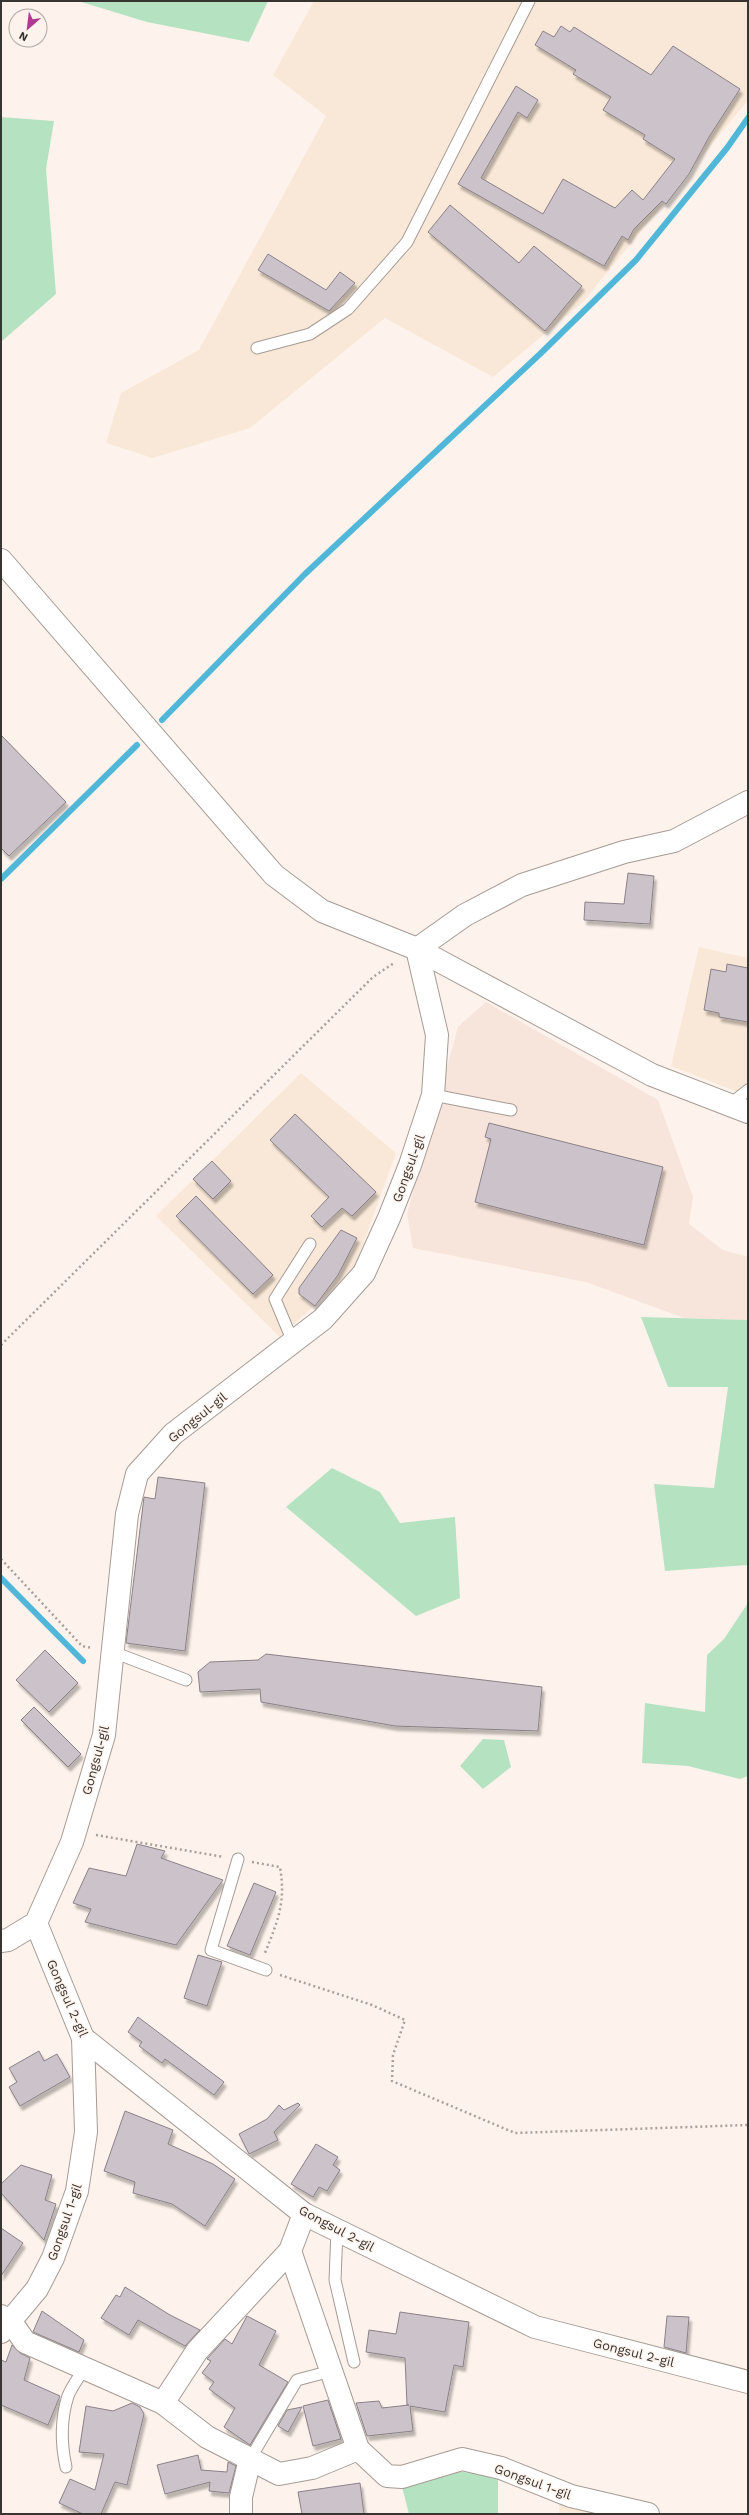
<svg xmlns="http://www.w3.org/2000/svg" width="749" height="2515" font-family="'Work Sans',sans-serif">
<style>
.built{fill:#f7e4da}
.industrial{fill:#f9e8d7}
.green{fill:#b5e2c1}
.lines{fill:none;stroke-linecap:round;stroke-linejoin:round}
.stream{stroke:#51b7d8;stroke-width:6}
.building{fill:#ccc3ca;stroke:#8a8188;filter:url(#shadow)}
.lane-casing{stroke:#a69b95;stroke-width:13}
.street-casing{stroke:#a69b95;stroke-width:24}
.secondary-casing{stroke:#a69b95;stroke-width:24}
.path{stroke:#a8a09b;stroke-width:2.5;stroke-dasharray:2 3;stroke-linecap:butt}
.lane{stroke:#fff;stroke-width:11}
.street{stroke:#fff;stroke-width:22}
.secondary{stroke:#fff;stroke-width:22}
.labels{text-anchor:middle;stroke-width:3;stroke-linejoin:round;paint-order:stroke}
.street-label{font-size:13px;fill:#383431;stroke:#fef3ec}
</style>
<defs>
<filter id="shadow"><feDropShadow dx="2.5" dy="4.5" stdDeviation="1" flood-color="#0004"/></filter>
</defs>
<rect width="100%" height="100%" fill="#fef3ec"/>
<polygon class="built" points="486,1002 658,1100 693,1197 689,1224 723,1250 748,1257 748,1320 684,1318 586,1282 413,1248 407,1214 458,1027"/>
<g class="industrial">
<polygon points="314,1 748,1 748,100 583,302 493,377 385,318 250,428 153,458 106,443 121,393 199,350 326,116 273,75"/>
<polygon points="699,947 748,958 748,1096 671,1066"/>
<polygon points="301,1073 396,1153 354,1269 280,1337 156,1216"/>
<polygon points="559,2499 614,2514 559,2514"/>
</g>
<g class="green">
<polygon points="78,1 268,1 249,42 147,22"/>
<polygon points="1,117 54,121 46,169 56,294 1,342"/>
<polygon points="641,1317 748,1320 748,1565 665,1571 654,1484 714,1488 728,1387 668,1387"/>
<polygon points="332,1468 380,1492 400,1523 455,1517 460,1598 416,1616 286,1507"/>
<polygon points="748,1603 748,1776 740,1779 688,1766 642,1763 645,1703 705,1712 707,1655 724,1639"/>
<polygon points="483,1739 504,1740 511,1767 483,1789 460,1766"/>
<polygon points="454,2471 498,2476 498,2514 409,2514 401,2483"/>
</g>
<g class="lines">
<g class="stream">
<polyline points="162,720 305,574 540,354 636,260 727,148 748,118"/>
<polyline points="1,879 137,745"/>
<polyline points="1,1578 83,1661"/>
</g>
</g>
<g class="building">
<polygon points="561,26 570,32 574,27 651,75 673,46 740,89 709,137 689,174 666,204 662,201 634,229 628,240 622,236 604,266 458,184 516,86 538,100 527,118 518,112 481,178 543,214 563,179 615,208 632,190 643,200 675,159 643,139 645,135 603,110 611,97 573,74 576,70 535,45 543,31 554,37"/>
<polygon points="450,205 519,263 534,246 582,286 545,331 428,232"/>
<polygon points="268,254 326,290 340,272 355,283 329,311 258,270"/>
<polygon points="1,735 66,802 9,856 1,848"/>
<polygon points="628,873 654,876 650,924 584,920 585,902 624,904"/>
<polygon points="727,964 748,968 748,1022 719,1017 719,1013 704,1010 711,969 726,972"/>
<polygon points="295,1114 376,1192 352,1216 342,1208 322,1227 311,1216 329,1197 270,1140"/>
<polygon points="489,1123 663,1167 644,1245 475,1202 491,1139 485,1137"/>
<polygon points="212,1161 231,1181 213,1199 193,1179"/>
<polygon points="196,1196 273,1275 253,1294 176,1216"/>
<polygon points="341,1230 357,1238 338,1275 315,1306 299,1294 299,1288"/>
<polygon points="158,1477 205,1483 185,1651 126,1643 144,1497 155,1499"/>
<polygon points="45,1650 78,1683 49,1712 16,1680"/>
<polygon points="266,1654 542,1687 538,1731 395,1726 261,1702 260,1689 200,1692 198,1672 210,1662 258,1660"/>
<polygon points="34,1707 81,1754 68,1767 21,1720"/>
<polygon points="137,1844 165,1851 161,1858 223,1880 176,1945 85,1922 91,1909 73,1903 89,1868 126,1876"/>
<polygon points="254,1883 276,1892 250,1955 227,1946"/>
<polygon points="198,1955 222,1962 207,2006 184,1998"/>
<polygon points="138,2017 224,2082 214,2095 165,2059 162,2063 139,2046 142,2042 128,2032"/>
<polygon points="39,2051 44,2061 57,2054 70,2077 20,2106 9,2087 17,2082 9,2068"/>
<polygon points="298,2103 300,2105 274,2132 278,2140 249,2154 239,2134 267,2119 279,2105 284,2110"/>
<polygon points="125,2111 173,2130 168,2144 213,2164 235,2179 205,2226 172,2204 133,2193 135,2182 104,2171"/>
<polygon points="316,2144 338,2157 333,2165 340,2170 327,2191 319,2187 313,2197 291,2184"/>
<polygon points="21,2165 52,2175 45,2200 56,2204 44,2240 1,2193 1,2184"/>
<polygon points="1,2228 23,2243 1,2276"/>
<polygon points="125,2287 170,2315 200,2330 185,2346 138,2320 129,2335 101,2318 116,2295 120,2297"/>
<polygon points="42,2311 84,2340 79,2352 33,2332"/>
<polygon points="400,2312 469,2322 463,2367 454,2365 445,2412 410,2406 413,2431 367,2436 356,2403 379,2401 382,2408 409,2405 407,2405 405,2358 366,2352 369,2330 396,2334"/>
<polygon points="247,2316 276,2331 259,2365 288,2382 250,2445 224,2427 235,2408 209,2389 214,2382 202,2373 211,2361 207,2359 225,2339 232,2344"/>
<polygon points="667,2316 689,2317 686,2353 664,2347"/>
<polygon points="12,2345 20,2353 30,2358 24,2380 60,2396 48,2425 1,2405 1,2360 6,2362"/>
<polygon points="328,2400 341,2439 313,2446 303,2406"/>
<polygon points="132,2403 140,2407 144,2414 127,2485 115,2482 101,2514 83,2514 59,2503 70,2479 95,2490 104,2454 79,2452 86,2406 113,2411"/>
<polygon points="302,2407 288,2432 278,2426 287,2410"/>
<polygon points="198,2455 201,2470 227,2472 228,2462 236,2466 229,2493 209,2491 210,2482 165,2494 157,2465"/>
<polygon points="360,2483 364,2514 302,2514 298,2492"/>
</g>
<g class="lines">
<defs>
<g id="lane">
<polyline points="257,348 310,334 348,309 407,242 529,1"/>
<polyline points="433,1095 511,1110"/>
<polyline points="729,1105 748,1090"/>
<polyline points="293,1342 275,1299 310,1244"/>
<polyline points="113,1652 186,1680"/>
<polyline points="238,1859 211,1950 266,1970"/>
<polyline points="337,2230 335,2280 354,2362"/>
<polyline points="250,2459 297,2380 331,2371"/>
<path d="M66,2467C61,2444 61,2418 68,2396C72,2386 79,2377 84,2369"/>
</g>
<g id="street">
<polyline points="417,949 465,915 522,885 624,852 674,841 748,802"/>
<polyline points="36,1923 83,2038 304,2214 535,2327 748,2382"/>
<polyline points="290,2251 358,2449 387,2476 402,2477 462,2459 501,2468 571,2496 648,2514"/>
<polyline points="1,2316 11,2322 25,2342 163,2403 207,2437 279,2474 312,2468 358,2449"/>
<polyline points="1,2332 37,2289 53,2258 77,2191 86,2132 83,2038"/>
<polyline points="163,2403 197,2351 290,2251 304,2214"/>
<polyline points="241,2514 241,2497 250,2459"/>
</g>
<g id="secondary">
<polyline points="1,560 274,875 322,911 417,949 652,1075 748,1112"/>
<polyline points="1,1941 8,1940 36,1923 72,1842 104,1735 127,1514 137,1474 173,1434 323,1319 364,1273 389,1218 410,1165 433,1095 437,1035 417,949"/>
</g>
</defs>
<use href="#lane" class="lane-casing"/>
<use href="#street" class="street-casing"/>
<use href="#secondary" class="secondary-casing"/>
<g class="path">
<polyline points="1,1345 373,977 394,963"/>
<polyline points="1,1559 82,1646 92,1648"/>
<polyline points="96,1835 224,1857"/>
<path d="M252,1862L280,1867C286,1903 278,1920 265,1953"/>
<polyline points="280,1975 372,2005 405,2020 393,2055 392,2081 515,2133 748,2125"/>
</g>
<use href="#lane" class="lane"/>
<use href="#street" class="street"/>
<use href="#secondary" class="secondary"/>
</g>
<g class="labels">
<g class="street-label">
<text transform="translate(408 1168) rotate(-70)" y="5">Gongsul-gil</text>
<text transform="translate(197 1417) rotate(-39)" y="5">Gongsul-gil</text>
<text transform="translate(95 1760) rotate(-75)" y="5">Gongsul-gil</text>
<text transform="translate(68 1998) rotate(66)" y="5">Gongsul 2-gil</text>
<text transform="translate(64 2222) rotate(-71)" y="5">Gongsul 1-gil</text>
<text transform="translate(337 2228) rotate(28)" y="5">Gongsul 2-gil</text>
<text transform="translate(634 2352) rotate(14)" y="5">Gongsul 2-gil</text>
<text transform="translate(533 2481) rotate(20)" y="5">Gongsul 1-gil</text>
</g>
</g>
<rect width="749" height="2515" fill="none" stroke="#383431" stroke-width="4"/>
<g transform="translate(28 28) rotate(208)"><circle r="19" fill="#fef3ec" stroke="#afa7a1"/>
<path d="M0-3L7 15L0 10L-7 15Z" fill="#af3a92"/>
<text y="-6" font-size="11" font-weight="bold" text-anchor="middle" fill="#383431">N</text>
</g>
</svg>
